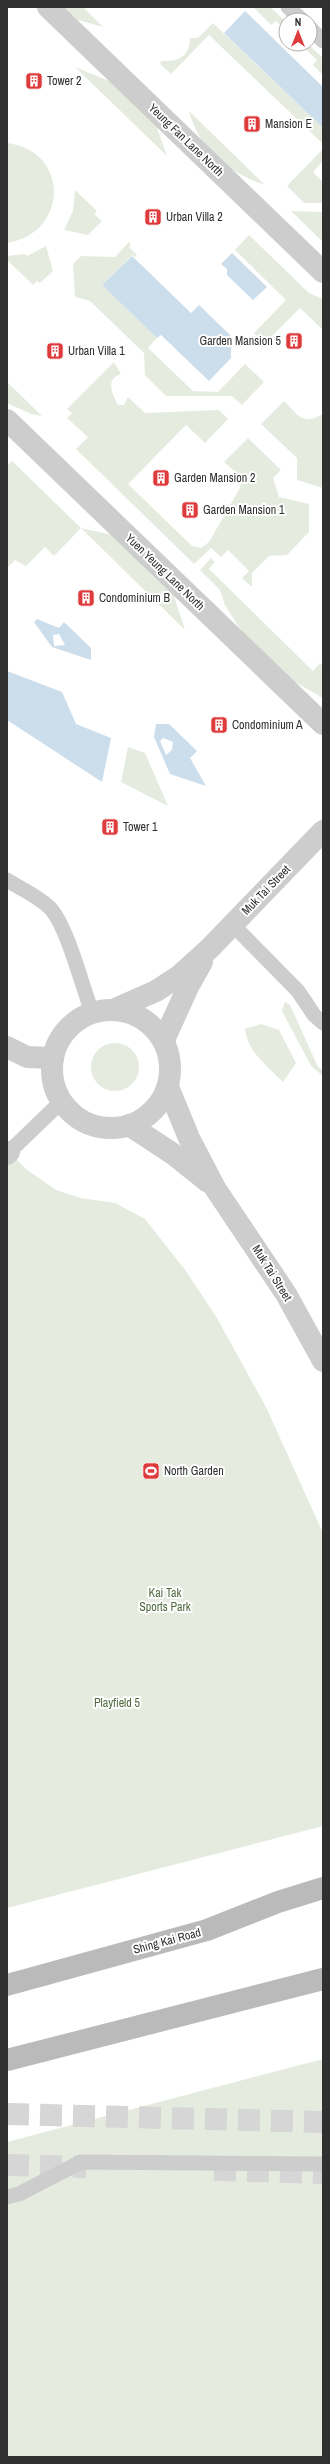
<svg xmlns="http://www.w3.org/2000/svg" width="330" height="2464" font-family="'Archivo Narrow',sans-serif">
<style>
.green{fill:#e5ecdf}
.water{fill:#ccddeb;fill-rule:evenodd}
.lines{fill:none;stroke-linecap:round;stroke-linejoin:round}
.highway-tunnel{stroke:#d6d6d6;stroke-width:22;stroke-dasharray:22 11;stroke-linecap:butt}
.lane{stroke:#cdcdcd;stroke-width:15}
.street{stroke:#cdcdcd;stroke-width:22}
.secondary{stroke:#bababa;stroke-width:22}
.labels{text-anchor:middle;stroke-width:4;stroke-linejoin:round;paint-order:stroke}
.poi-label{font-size:12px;fill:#303030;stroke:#fff;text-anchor:start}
.street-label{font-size:12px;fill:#303030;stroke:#fff}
.park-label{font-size:12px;fill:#516a3f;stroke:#fff}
</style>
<rect width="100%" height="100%" fill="#fff"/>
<g class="green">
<polygon points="61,7 83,7 103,27 78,20"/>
<polygon points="253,7 270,7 286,22 286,31 276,21 271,25"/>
<path d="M213,23L323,128V144L209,35L171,74L160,64L161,61C177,62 190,57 190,38H198Z"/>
<polygon points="291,44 308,44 323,58 323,75 313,65 317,60 302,46 298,50"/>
<polygon points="75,67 114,83 156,125 167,156"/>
<path d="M189,111L265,185C226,171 200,151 189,111Z"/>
<path d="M7,143C70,151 69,233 7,243Z"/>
<polygon points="323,149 323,161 313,172 323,182 323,203 304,203 287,186"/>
<polygon points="75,190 97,211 94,214 102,221 88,235 64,230 73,211"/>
<polygon points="292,211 323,212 323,242 291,211"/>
<polygon points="249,235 309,293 323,299 323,330 300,308 265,343 254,333 286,300 235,250"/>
<polygon points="129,242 131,245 129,247 137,255 135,257 132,255 102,285 157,338 148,348 193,391 218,392 245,364 264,382 242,405 232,396 166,396 145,375 144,353 90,301 75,297 73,264 81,256 115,257"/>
<polygon points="46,246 53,271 40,283 37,281 33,285 7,260 7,256 25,254 27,256"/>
<path d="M114,362L121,374C105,379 112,394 118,405H124L128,397L145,413L219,410L228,419L205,443L186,425L128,484L192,546L201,548L209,542L240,488C243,476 232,469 224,462L248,438L281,470L273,478L279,497L309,504V532L287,555L269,556L252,573V587L242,578L249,571L228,550L221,557L211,548L194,564L76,449L88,437L67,418L72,413L67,409Z"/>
<polygon points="7,382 42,416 31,414 7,403"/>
<path d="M284,401C298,415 302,426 323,414V488L297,480V458L261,424Z"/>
<polygon points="12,461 81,528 112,535 174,596 185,630 81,528 54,556 45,547 26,566 15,560 7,568 7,466"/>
<polygon points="211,558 215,562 209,569 313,671 320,663 323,666 323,698 295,682 256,648 238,626 225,605 220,590 200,570"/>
<polygon points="128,747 145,753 168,806 121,782"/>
<polygon points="285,1002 290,1005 318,1067 323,1070 323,1076 311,1066 282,1011"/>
<path d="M261,1024L279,1030L296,1063L283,1082C267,1065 248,1053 245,1029Z"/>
<circle cx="115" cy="1067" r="24"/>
<polygon points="7,1150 26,1169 56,1190 81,1198 115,1203 145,1219 186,1271 217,1318 267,1409 323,1533 323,1826 7,1908"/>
<polygon points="323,2059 323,2457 7,2457 7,2142"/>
</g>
<g class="water">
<polygon points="245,11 323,87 323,128 224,33"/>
<polygon points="232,253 267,287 253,300 227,275 227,269 221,264"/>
<polygon points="132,256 191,313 199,305 231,336 231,358 209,381 161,335 157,338 102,285"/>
<path d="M37,619L59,628L64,622L91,648V660L52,647L34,622ZM59,634L65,645L54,646L53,635Z"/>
<polygon points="7,671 62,692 76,724 111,738 102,782 7,720"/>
<path d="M156,724H169L197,751L190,758L206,786L170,774L154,737ZM163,738L173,742L172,750L166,755L160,741Z"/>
</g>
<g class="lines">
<g class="highway-tunnel">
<polyline points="7,2114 323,2122"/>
<polyline points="7,2165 86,2167"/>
<polyline points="214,2170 323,2173"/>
</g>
<g class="lane">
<polyline points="288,7 302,20"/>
<polyline points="310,28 323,41"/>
<path d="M7,880C21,889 40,897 51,909C68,929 82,986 92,1012"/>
<polyline points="233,925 298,991 314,1015 323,1023"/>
<polyline points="9,1152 62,1101"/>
<polyline points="7,2197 19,2194 81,2162 323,2164"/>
</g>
<g class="street">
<polyline points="48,7 323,272"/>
<polyline points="7,420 323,724"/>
<polyline points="115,1009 156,991 179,976 209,949 323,831"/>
<circle cx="111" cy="1069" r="59"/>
<polyline points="164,1040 188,987 202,962"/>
<polyline points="7,1047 27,1057 53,1058"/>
<polyline points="168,1087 189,1138 215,1188 286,1294 323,1361"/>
<polyline points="129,1125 173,1154 208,1182"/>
<polyline points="7,1154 9,1152"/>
</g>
<g class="secondary">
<polyline points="7,1985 207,1930 278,1902 323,1888"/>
<polyline points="7,2060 323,1979"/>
</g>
</g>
<defs>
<symbol id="building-square" viewBox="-11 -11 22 22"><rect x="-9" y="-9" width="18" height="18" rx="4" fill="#de3b3d" stroke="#fff"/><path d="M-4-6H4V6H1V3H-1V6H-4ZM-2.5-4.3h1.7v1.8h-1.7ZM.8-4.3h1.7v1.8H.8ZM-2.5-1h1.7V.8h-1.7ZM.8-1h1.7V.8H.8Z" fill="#fff"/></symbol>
<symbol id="stadium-square" viewBox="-11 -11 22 22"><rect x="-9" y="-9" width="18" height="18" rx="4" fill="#de3b3d" stroke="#fff"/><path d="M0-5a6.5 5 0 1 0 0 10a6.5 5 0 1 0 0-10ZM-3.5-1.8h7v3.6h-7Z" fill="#fff"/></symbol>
</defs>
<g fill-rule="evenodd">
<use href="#building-square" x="24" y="71" width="20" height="20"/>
<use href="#building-square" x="242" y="114" width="20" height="20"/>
<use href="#building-square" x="143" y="207" width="20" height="20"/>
<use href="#building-square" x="284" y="331" width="20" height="20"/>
<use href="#building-square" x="45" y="341" width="20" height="20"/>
<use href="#building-square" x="151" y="468" width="20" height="20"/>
<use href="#building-square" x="180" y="500" width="20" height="20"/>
<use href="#building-square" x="76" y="588" width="20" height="20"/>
<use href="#building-square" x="209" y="715" width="20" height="20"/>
<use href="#building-square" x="100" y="817" width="20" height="20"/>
<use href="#stadium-square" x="141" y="1461" width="20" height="20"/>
</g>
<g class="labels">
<g class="poi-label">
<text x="47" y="85">Tower 2</text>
<text x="265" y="128">Mansion E</text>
<text x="166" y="221">Urban Villa 2</text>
<text x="281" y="345" text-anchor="end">Garden Mansion 5</text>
<text x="68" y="355">Urban Villa 1</text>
<text x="174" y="482">Garden Mansion 2</text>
<text x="203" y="514">Garden Mansion 1</text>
<text x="99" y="602">Condominium B</text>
<text x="232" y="729">Condominium A</text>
<text x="123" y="831">Tower 1</text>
<text x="164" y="1475">North Garden</text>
</g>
<g class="street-label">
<text transform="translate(186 140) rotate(44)" y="4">Yeung Fan Lane North</text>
<text transform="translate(165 572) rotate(44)" y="4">Yuen Yeung Lane North</text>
<text transform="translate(266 890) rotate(-46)" y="4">Muk Tai Street</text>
<text transform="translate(272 1273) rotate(58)" y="4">Muk Tai Street</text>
<text transform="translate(167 1941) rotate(-15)" y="4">Shing Kai Road</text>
</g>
<g class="park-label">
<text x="165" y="1597">Kai Tak<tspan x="165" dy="14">Sports Park</tspan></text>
<text x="117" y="1707">Playfield 5</text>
</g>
</g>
<rect width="330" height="2464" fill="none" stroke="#303030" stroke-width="16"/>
<g transform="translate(298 32)"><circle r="19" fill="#ffffff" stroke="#acacac"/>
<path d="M0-3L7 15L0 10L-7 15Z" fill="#de3b3d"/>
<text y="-6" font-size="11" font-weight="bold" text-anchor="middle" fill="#303030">N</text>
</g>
</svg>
